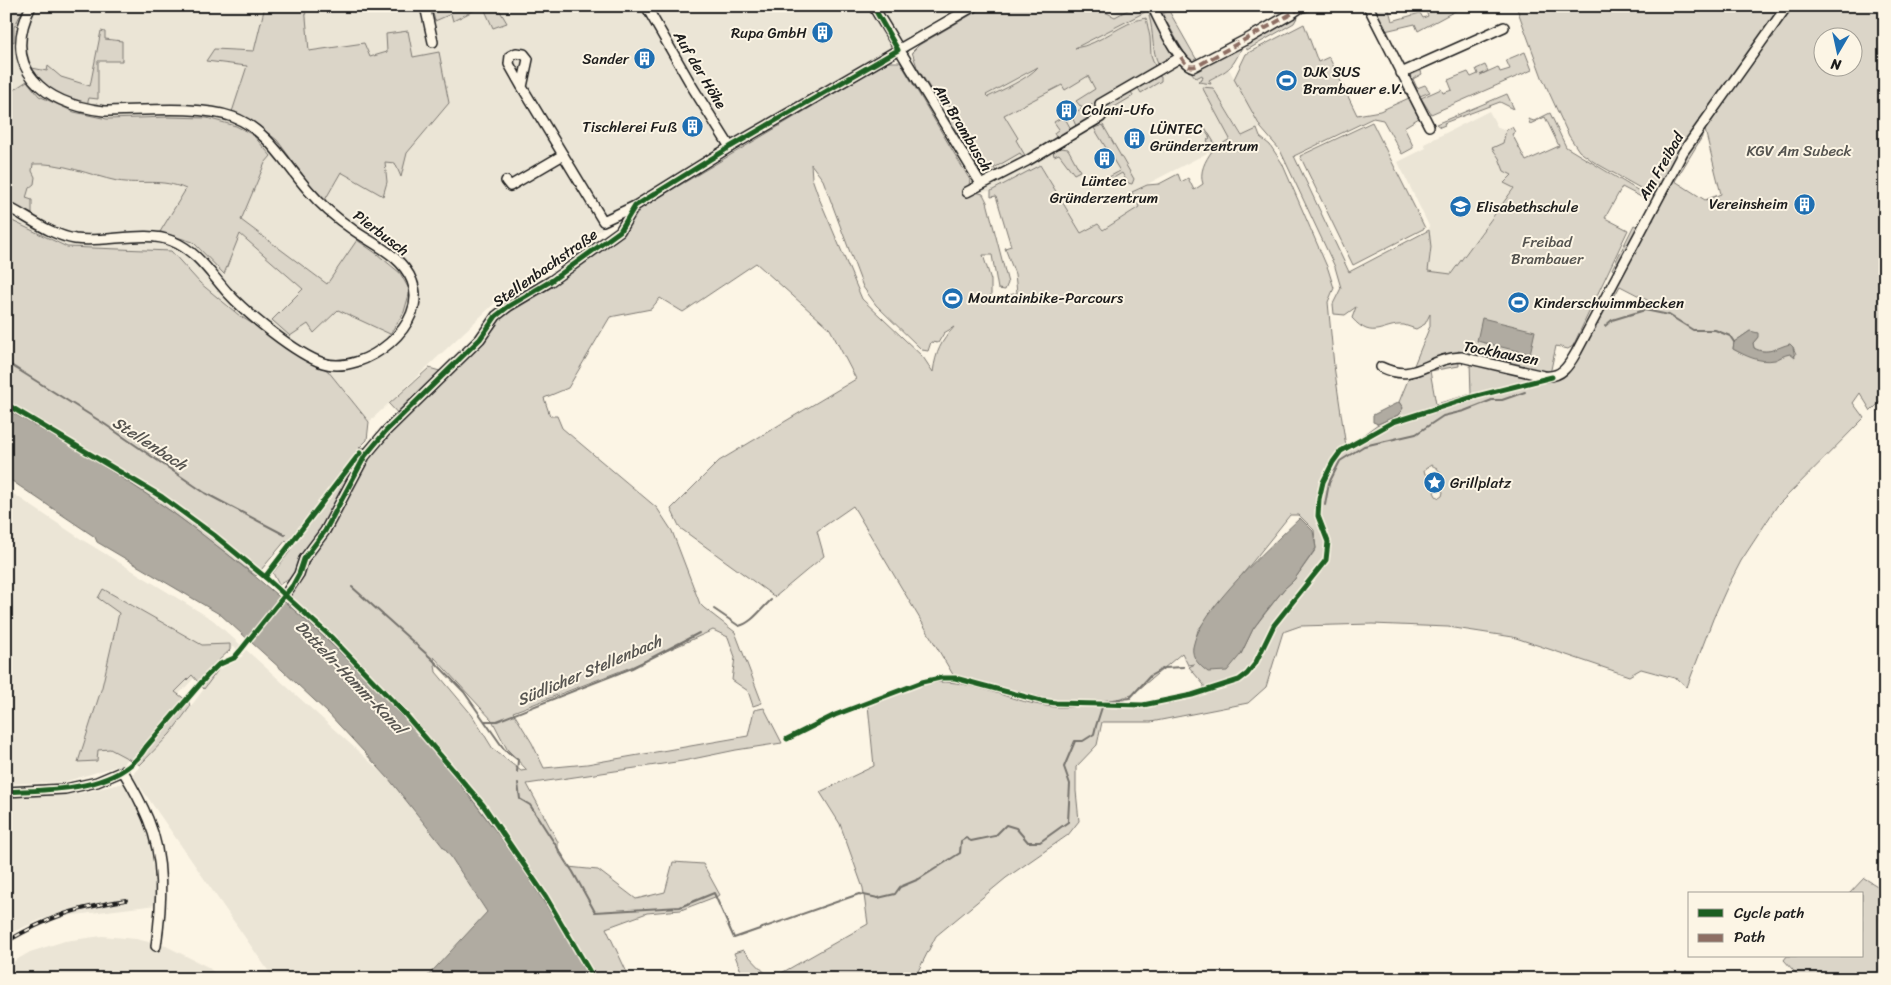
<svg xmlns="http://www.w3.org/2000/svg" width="1891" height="985" font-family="Sriracha,sans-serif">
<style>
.built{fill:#ebe5d6}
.green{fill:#dbd5c8;stroke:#7c7872;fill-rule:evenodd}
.water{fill:#b0aba1;stroke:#75726c}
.pier{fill:#fcf5e5}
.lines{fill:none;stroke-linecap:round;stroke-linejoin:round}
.stream{stroke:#75726c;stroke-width:2}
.minor-casing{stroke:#1c1c1c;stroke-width:12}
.minor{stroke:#fcf5e5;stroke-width:9}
.rail-casing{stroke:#1c1c1c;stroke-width:4}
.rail{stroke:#fcf5e5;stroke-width:2;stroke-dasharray:5.5;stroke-linecap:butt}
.quiet{stroke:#8d6e63;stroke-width:4;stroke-dasharray:8 4;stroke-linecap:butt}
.cycleway-casing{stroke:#fcf5e5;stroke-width:8}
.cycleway{stroke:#1b5e20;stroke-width:5}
.labels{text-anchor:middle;stroke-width:4;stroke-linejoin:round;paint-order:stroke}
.poi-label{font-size:15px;fill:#1c1c1c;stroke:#fcf5e5;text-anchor:start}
.street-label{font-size:15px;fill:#1c1c1c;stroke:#fcf5e5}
.park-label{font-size:15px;fill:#555450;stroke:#fcf5e5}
.water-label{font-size:16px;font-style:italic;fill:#575551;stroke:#fcf5e5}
</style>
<rect width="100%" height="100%" fill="#fcf5e5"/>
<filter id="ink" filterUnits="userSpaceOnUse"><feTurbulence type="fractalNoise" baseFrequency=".02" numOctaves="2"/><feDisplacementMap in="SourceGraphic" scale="10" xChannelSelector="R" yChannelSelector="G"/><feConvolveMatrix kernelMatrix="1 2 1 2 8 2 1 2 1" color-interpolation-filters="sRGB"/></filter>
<g filter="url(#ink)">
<g class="built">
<polygon points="6,6 958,6 517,282 369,422 328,371 240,316 200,283 171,251 67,247 6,218"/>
<polygon points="1122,6 1135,6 1115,18 1113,14"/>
<polygon points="1150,9 1187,73 1222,56 1261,128 1243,136 1213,88 1231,139 1217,147 1217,148 1132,192 1139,207 1102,230 1081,233 1040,165 991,191 979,192 936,119 952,115 986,95"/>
<polygon points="1489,111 1498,128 1506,130 1503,143 1492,149 1499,158 1504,171 1512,175 1504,182 1514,187 1451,274 1428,272 1431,247 1429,226 1398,162 1426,148 1424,144"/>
<polygon points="6,489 81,539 213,620 389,779 451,857 487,912 425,979 274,979 132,775 170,734 218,670 243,656 234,646 211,660 167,707 124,764 64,782 6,784"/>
<polygon points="124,783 150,831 156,905 42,919 6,935 6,799 81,793"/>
<polygon points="102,936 136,939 166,946 208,967 221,979 6,979 6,966 30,952 65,941"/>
</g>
<g class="green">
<polygon points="6,6 25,6 14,27 14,42 6,39"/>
<polygon points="265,6 305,6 309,51 364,43 370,57 387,52 386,34 408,31 413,57 439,52 449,103 407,153 401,177 395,163 385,162 387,182 383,196 341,172 325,200 308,182 277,140 252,121 232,112 247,66 206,61 214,49 254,51"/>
<polygon points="431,6 483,6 453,21 451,14 435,21"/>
<polygon points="483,6 497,6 507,23 493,28"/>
<path d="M986,6H1093L1115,17L1135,6H1141L1145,12L1075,48C1100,45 1121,22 1146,18L1150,37L1151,55L1155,66L1096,102L1091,105L1090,110L1081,107L1076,101L1095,89L1088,76L1065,90L1062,85L1004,115L1018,138L1016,140L1026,157L1024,159L1020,153L994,168L996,171C989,174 986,175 979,171L945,112L950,109L949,105L941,106L917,67L912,52L919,45ZM1038,67C1029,78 1002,90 988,97L986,95Z"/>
<polygon points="1388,6 1392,21 1420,13 1423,18 1428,16 1425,10 1437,6 1455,6 1457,10 1418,31 1415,24 1385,31 1375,7"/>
<polygon points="1516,6 1784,6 1656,197 1594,162 1579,151 1569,136 1542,77"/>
<path d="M1793,6L1885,7V397L1871,411L1860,393L1853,403L1864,418L1777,506L1741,561L1726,590L1713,619L1687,687L1678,679L1641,669L1629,676L1513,637L1448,627L1372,624L1300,626L1283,632L1266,687L1248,703L1151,722H1102L1097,745L1076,767V791L1079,821L1068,835L1006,878L936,936L914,979H744L734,953L743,950L771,979L868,924L863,888L840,824L820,792L874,766L868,705C895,695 926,678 956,683C997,689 1036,713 1079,706L955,678L853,506L817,531L824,556L775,597L680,528L671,509L719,461L856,379L830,329L756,263L683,312L660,298L651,309L610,317L568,388L544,398L550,416H557L562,428L657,508L672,531L700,604L704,608L735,632L762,703L753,706L748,691L732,680L735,657L728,637L713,630L631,667L513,712L532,743L544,768L587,764L748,736L754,710L764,708L782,743L736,750L683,761L527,784L558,842V851L568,867L598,870L636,899L665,892L673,862L703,864L720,895L681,910L647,913L606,928L630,979H590C580,959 567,940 555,920C483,802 392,695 287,604L294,589L291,581L286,580L279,585L273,573L291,550L286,540L256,576L172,512L102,466L6,409V218L67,247L171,251L200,283L240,316L328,371L369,422L367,440L359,448L370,447L402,418L389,404L429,368L440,371L513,307L616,238L638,210L887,62H900L970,180L969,185L965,189L983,194L987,202L1008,283L1005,290L998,289L992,255H983L991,280V300L1017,293L1015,274L1005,248L1011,246L996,196L991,197V191L1040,165L1081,233L1098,224L1103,230L1139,207L1132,192L1147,185L1159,184L1178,174L1181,182L1188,178L1194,190L1203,184C1199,172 1205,161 1212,151L1207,140L1210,138L1206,132L1203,133L1202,127L1204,126L1217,147L1230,139L1202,87L1213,88L1242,136L1257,129L1260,137L1270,145L1282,163L1328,269L1334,288L1328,302L1334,366L1346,447L1378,424L1398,415L1403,408L1399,402L1430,326V314L1425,324L1416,329C1412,328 1408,326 1404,325C1383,323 1373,342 1352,318L1356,307L1345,315L1334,314L1333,304L1341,288L1335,267L1280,150L1261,128L1234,79L1246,54L1304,24L1318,62L1329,57L1357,115L1380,111L1409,98L1419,118L1404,127L1413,146V148L1402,154L1383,120L1373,118L1294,156L1349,272L1429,230L1431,247L1428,271L1451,274L1514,188L1504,183L1512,175L1504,171L1499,158L1492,148L1503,143L1506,130L1512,127L1515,132L1512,134L1526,161L1559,146L1545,117L1530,124L1528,119L1534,121L1550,113L1566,147L1649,197L1647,200L1622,187L1605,218L1628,230L1573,346L1568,349L1556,346L1550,374L1464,354V352L1458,351L1459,366L1430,371L1436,404L1471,394L1470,362L1554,380C1582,370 1586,331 1602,310C1606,305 1614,305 1618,299L1634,307L1651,302L1620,286L1614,297L1610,295L1649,221L1652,222L1654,219L1651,217L1687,149L1701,132L1702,137L1675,181L1705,200L1721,194L1704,126L1769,36L1771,39L1774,36L1771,34ZM1824,38H1854V68H1824ZM811,164L823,180L863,287L876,305L922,350L928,351L931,342L938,343L944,333L954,327C941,342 936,351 933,372L923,357L862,299L819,198L812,178ZM1750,331L1758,337L1753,343L1754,348C1766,355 1778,349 1790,344L1793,347L1796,354L1794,357L1790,353L1784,355L1777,359L1741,353L1733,349L1734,342ZM1431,465L1437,468L1444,478L1441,484L1433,478L1438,489H1441L1443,492L1442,496L1439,498L1436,496L1434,492L1436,490L1430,477L1425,474L1424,470ZM1290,515H1299L1314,530L1316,549L1294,580L1284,589L1253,629L1241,654L1193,649L1198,630ZM1182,653L1188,665L1195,664L1189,667L1204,685L1203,695L1142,706L1117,699L1132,695ZM434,657L492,720L507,749L527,770L521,771L493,749L472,715L436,672Z"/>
<polygon points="1169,11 1198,62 1194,64 1189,61 1162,14"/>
<path d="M1153,14L1173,53L1172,58L1159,65C1151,50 1154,32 1149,16Z"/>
<polygon points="1298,16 1294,23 1247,50 1246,44"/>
<path d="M101,31L105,32V39L122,41V61H98V99L89,98L87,105C65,98 33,88 29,62L32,68L47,71L48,66L61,77L90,86Z"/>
<path d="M1236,47L1241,49C1232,69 1228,70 1209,80L1211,84L1199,82L1198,81L1203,78L1202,75L1196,78L1191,72L1222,56Z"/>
<polygon points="1525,52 1532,70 1431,114 1421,98 1441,89 1443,93 1452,90 1448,80 1468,72 1471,77 1478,74 1476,69 1485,65 1488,71 1480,75 1498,67 1500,72 1510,69 1506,60"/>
<polygon points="1420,69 1422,74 1413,79 1417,88 1425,85 1430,92 1420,96 1410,78 1411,74"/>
<polygon points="1158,76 1161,77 1161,81 1141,93 1138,88"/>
<path d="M27,81L39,96L74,112L107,119L168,117L207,118L236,126L253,135L271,156L265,163L241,220L327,284L357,240L377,254L400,273L410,291L404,312L390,334L338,310L314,333L308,324L290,336L272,320L303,289L240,234L224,274L193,242L160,232L186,189C161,178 142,185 117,181C89,175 62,162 33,164L32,171L35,177L34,184L29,188L26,198L32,200V214L6,201V95Z"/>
<polygon points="1131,91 1133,96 1111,109 1106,109 1106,105"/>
<polygon points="1507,94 1514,109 1500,102 1444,123 1445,125 1440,127 1436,124"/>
<path d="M1081,109L1089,111C1088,121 1084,123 1077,128L1072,117L1075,112Z"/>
<polygon points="1061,118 1066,120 1072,131 1060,138 1056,137 1054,133 1059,129 1054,122"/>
<polygon points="1372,122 1425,228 1353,265 1300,156"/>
<polygon points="1103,125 1134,179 1132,184 1128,183 1122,173 1108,181 1107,178 1120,171 1094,128"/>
<polygon points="1061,148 1068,149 1080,171 1074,174 1059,154 1054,156 1053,151"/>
<polygon points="1634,225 1639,228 1615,271 1612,269"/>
<polygon points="103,589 202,645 230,644 230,650 217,662 218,670 204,689 192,675 175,692 189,702 190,707 170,734 140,765 110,749 98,750 97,761 78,762 102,687 119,613 98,598"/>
<polygon points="1864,878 1879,887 1881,921 1885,922 1885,979 1856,977 1855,979 1801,979 1784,960 1787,956 1862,956 1862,894 1849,894"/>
</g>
<g class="water">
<polygon points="1482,318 1535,331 1530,354 1477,341"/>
<path d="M1750,331L1758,333V337L1753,343L1754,348C1767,356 1777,347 1790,344L1793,347L1795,358L1790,354C1784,355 1780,358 1775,360C1759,363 1746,356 1733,349L1734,342Z"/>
<polygon points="1399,402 1403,408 1398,415 1378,424 1373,422 1373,415"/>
<path d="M6,409C62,442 120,474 172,512C324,622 456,758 554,918C566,938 579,958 590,979H425L487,912L451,857L389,779L328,713L282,670L221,615L97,542L95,537L6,477Z"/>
<path d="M1300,518L1313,531L1316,548L1294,580L1284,589L1264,614L1253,629L1241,654L1227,671L1208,672C1200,666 1191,658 1193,647C1199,610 1272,545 1300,518Z"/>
</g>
<polygon class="pier" points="282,596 285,599 249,643 246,640"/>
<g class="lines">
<g class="stream">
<polyline points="1605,326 1612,320 1645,310 1669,315 1693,330 1715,330 1730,336 1734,342"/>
<polyline points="6,362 103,423 205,493 285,535"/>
<polyline points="1325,505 1329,483 1340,461 1364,446 1416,434 1443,416 1464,411 1492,400 1502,400 1525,392"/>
<polyline points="352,587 431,658 464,692 504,749 518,760 517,772"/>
<path d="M714,609L739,626C752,623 761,609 771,600"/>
<polyline points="485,721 497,721 632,668 699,633"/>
<polyline points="518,783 520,799 530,805 573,872 595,912 680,907 714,893 734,938 859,894 878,898 895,894 900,887 919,879 960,853 961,841 966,838 971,841 995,836 1006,825 1016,828 1028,842 1040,842 1068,822 1070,784 1064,767 1075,741 1083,741 1094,734 1096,726 1104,701 1130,698 1150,676 1164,668 1184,667"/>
</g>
<defs>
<g id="minor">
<polyline points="425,6 433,42"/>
<polyline points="646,6 693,88 730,147"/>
<polyline points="873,6 981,184"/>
<path d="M1152,6C1160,21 1178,63 1193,67L1251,37L1291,14L1301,7L1306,6"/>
<polyline points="1368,6 1429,126"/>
<polyline points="1401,73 1504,27"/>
<polyline points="522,87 509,64 510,56 516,53 524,54 528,59 522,87 603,221 635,206 730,147 974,6"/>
<polyline points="506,181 510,186 563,155"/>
<polyline points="967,192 1027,161 1101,117 1100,104 1181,57"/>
<path d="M6,206C28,217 50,235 75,239C105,243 146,230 172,241C197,251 210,273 227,292C247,314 296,354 323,363C364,376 430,324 412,281C402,255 372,244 352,229C336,218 321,205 309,191C285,164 268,130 233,117C199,105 141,111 104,111C44,104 0,69 31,6"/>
<path d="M1381,367C1416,384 1427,358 1461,357L1544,376C1562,378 1569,365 1577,351L1683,152L1787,6"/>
<polyline points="287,592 299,574 304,559 325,531 365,456 386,431 480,339 496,316 509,306 551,281 620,231 635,206"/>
<path d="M6,792L65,789L97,782L123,771C132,786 141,802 148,819C165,859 162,905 156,946"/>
</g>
</defs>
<use href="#minor" class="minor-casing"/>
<use href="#minor" class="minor"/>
<defs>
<path id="rail" d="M6,942C50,916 76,908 126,900"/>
</defs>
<use href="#rail" class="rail-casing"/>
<use href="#rail" class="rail"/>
<path class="quiet" d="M1181,57C1186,65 1189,69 1199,65L1291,14L1301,7"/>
<defs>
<g id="cycleway">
<polyline points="6,404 162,497 214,535 265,577 331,637 405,714 483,805 546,897 594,979"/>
<polyline points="265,577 360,453"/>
<polyline points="787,739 835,715 922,682 940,678 955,678 1041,701 1056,703 1143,705 1192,695 1239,680 1247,674 1255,664 1274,625 1326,560 1328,542 1318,516 1319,499 1323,482 1333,462 1341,451 1393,422 1473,397 1552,377"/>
<path d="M6,792C52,789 119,792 146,747L207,676L218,665L234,658L240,651L293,585L299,574L304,559L325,531L365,456L386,431L480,339L496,316L509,306L551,281L620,231L635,206L730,147L898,50L873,6"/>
</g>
</defs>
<use href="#cycleway" class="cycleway-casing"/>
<use href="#cycleway" class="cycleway"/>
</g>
</g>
<defs>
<symbol id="building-disc" viewBox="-11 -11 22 22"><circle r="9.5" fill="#1f6fb2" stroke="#fcf5e5"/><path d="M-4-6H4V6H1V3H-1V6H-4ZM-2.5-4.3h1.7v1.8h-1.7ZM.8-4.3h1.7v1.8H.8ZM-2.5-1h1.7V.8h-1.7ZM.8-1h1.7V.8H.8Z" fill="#fff"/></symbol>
<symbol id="stadium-disc" viewBox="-11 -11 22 22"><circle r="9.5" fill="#1f6fb2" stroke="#fcf5e5"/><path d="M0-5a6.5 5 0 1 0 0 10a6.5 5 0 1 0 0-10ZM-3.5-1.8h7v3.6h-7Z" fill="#fff"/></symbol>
<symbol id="school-disc" viewBox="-11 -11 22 22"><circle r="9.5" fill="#1f6fb2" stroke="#fcf5e5"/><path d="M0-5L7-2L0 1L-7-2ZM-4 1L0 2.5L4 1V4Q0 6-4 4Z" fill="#fff"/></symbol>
<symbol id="sight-disc" viewBox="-11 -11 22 22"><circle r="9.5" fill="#1f6fb2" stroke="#fcf5e5"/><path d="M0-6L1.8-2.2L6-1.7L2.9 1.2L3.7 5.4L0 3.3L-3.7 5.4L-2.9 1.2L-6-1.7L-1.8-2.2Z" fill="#fff"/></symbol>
</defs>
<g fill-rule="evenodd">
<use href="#building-disc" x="810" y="20" width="25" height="25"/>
<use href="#building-disc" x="632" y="46" width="25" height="25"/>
<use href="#stadium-disc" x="1274" y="68" width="25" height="25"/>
<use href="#building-disc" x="1054" y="98" width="25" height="25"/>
<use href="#building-disc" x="680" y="114" width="25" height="25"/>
<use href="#building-disc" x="1122" y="126" width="25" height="25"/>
<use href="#building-disc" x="1092" y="146" width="25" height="25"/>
<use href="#building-disc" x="1792" y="192" width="25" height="25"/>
<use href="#school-disc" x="1448" y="194" width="25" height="25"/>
<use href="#stadium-disc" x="940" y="286" width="25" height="25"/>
<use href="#stadium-disc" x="1506" y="290" width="25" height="25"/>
<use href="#sight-disc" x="1422" y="470" width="25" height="25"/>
</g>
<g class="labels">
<g class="poi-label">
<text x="807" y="38" text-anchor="end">Rupa GmbH</text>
<text x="629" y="64" text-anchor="end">Sander</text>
<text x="1303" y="77">DJK SUS<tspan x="1303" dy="17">Brambauer e.V.</tspan></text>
<text x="1082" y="115">Colani-Ufo</text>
<text x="677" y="132" text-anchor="end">Tischlerei Fuß</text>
<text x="1150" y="134">LÜNTEC<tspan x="1150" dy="17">Gründerzentrum</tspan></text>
<text x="1104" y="186" text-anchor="middle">Lüntec<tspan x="1104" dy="17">Gründerzentrum</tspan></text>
<text x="1788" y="209" text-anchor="end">Vereinsheim</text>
<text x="1476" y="212">Elisabethschule</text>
<text x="968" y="303">Mountainbike-Parcours</text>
<text x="1534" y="308">Kinderschwimmbecken</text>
<text x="1450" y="488">Grillplatz</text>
</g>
<g class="street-label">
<text transform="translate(700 70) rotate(59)" y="5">Auf der Höhe</text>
<text transform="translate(963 128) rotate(59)" y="5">Am Brambusch</text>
<text transform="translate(1661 166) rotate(-60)" y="5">Am Freibad</text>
<text transform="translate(381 233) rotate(37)" y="5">Pierbusch</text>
<text transform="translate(545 268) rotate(-35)" y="5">Stellenbachstraße</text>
<text transform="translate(1501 353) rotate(11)" y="5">Tockhausen</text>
</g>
<g class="park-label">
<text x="1799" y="156">KGV Am Subeck</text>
<text x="1547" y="247">Freibad<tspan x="1547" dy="17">Brambauer</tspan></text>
</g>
<g class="water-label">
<text transform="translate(150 443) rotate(33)" y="6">Stellenbach</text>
<text transform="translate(589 670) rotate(-23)" y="6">Südlicher Stellenbach</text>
<text transform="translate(351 677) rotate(46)" y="6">Datteln-Hamm-Kanal</text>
</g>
</g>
<rect width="1891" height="985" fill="none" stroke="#fcf5e5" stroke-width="25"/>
<rect x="12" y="12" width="1866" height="960" fill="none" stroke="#1c1c1c" stroke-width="2" filter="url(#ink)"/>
<rect x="1688" y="892" width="175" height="65" fill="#fcf5e5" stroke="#a29e95"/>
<rect x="1698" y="909" width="25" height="8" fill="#1b5e20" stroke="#a29e95"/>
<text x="1734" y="918" font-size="15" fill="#1c1c1c">Cycle path</text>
<rect x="1698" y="934" width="25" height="8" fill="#8d6e63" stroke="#a29e95"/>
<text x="1734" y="942" font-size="15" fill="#1c1c1c">Path</text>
<g transform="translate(1838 52) rotate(189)"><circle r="24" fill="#fcf5e5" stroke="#a29e95"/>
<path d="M0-4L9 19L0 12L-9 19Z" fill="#1f6fb2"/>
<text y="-8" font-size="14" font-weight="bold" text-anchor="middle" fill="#1c1c1c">N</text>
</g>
</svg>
